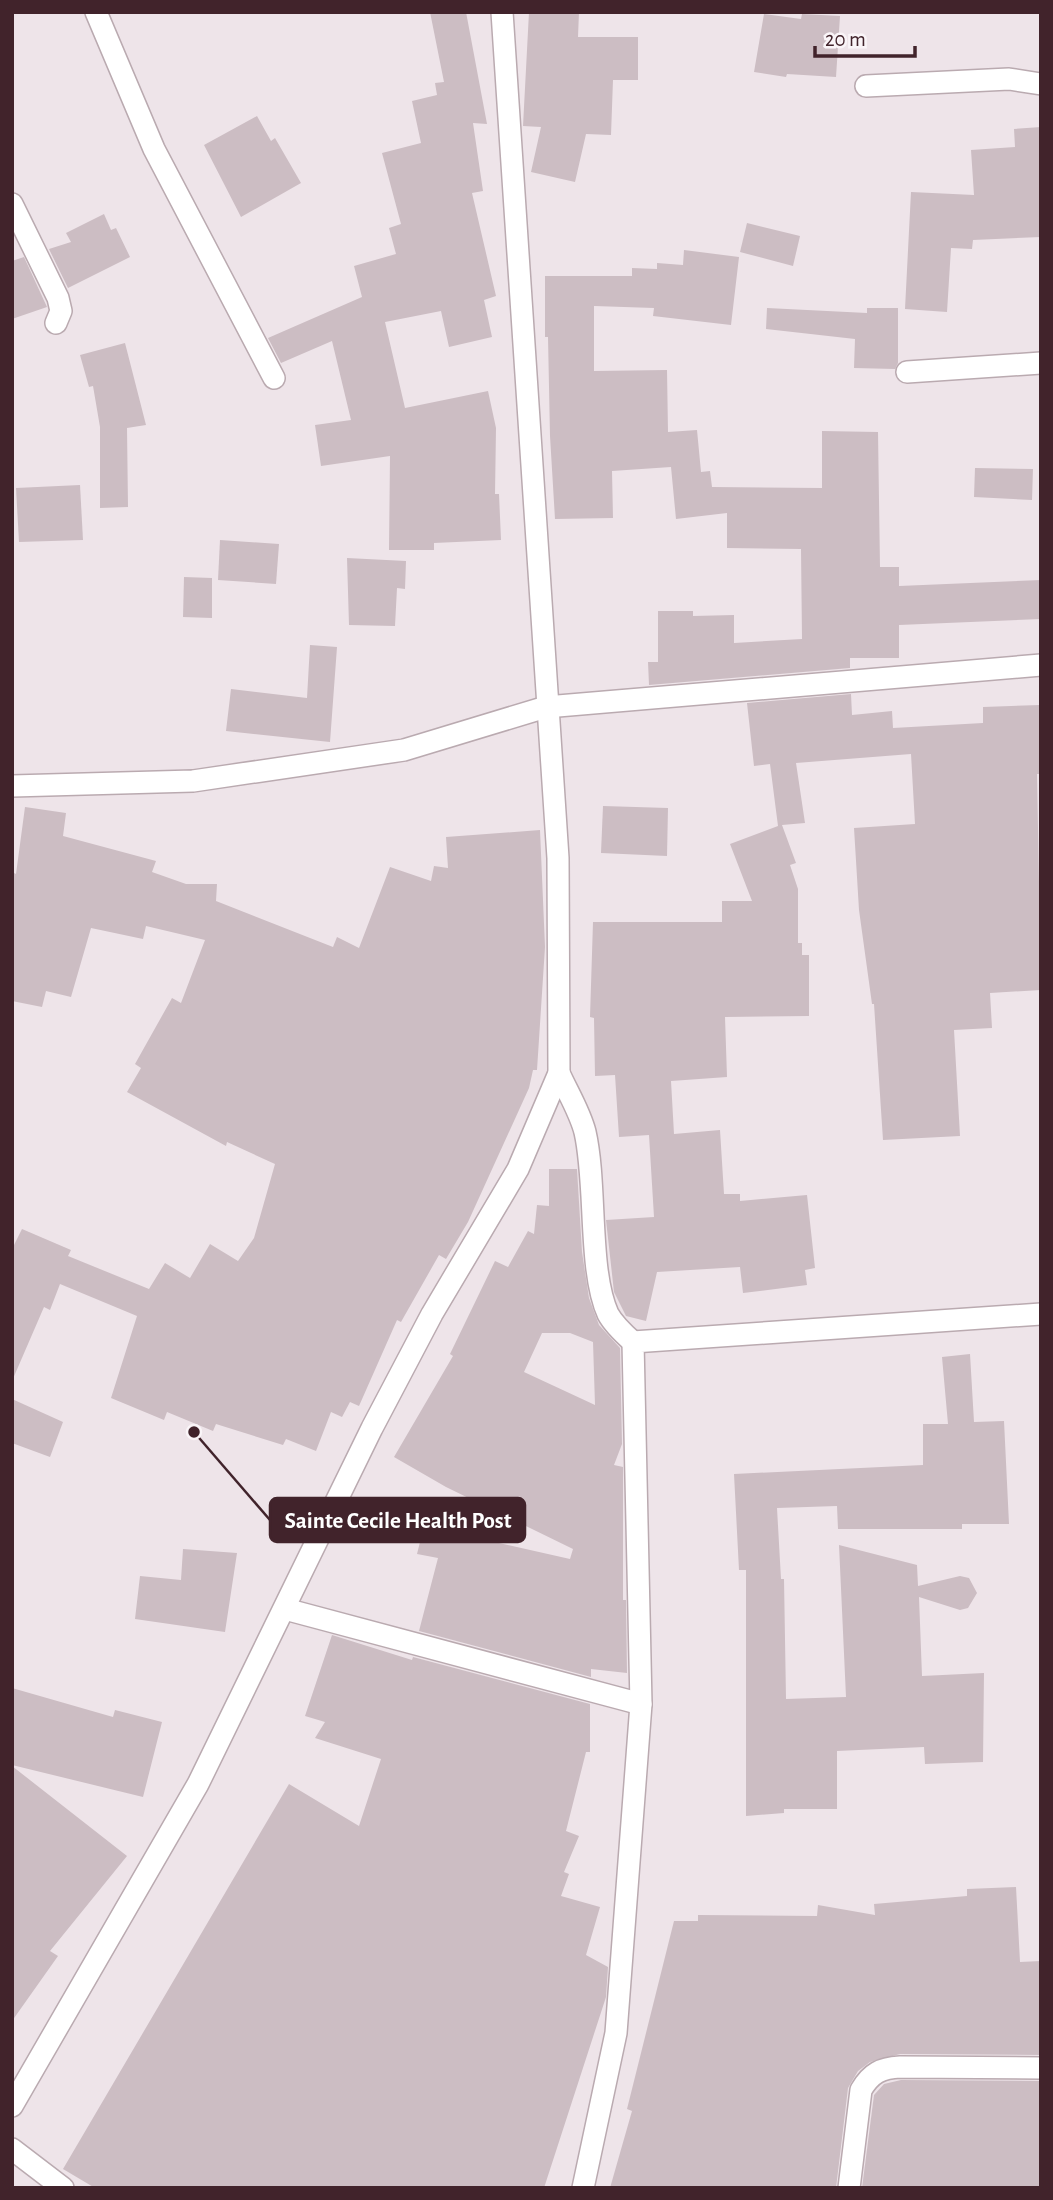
<svg xmlns="http://www.w3.org/2000/svg" width="1053" height="2200" font-family="'Alegreya Sans',sans-serif">
<style>
.building{fill:#ccbdc3;fill-rule:evenodd}
.lines{fill:none;stroke-linecap:round;stroke-linejoin:round}
.street-casing{stroke:#baaab0;stroke-width:24}
.street{stroke:#fff;stroke-width:21}
.leader{fill:none;stroke:#41232b;stroke-width:2.5}
.callout-dot{fill:#41232b;stroke:#faf5f8;stroke-width:2.5}
.callout{fill:#41232b;stroke:#41232b;stroke-width:2.5}
.callout-label{font-size:23px;text-anchor:middle;font-weight:bold;fill:#fff}
</style>
<rect width="100%" height="100%" fill="#eee4e9"/>
<g class="building">
<polygon points="430,12 466,12 487,124 473,123 483,191 472,193 496,296 484,300 492,337 449,347 441,311 385,322 405,408 488,391 496,428 495,494 499,494 501,540 434,543 434,550 389,550 390,456 321,466 315,425 351,420 332,341 281,363 268,338 362,297 354,266 396,254 389,228 401,224 382,153 421,143 412,101 437,95 435,83 444,82"/>
<polygon points="529,12 579,12 578,37 638,37 638,80 613,80 611,135 586,134 575,182 531,172 541,127 523,126"/>
<polygon points="764,14 801,19 802,14 840,16 836,77 787,74 786,77 754,72"/>
<polygon points="257,116 271,141 275,138 301,183 241,217 204,145"/>
<polygon points="1041,127 1041,237 973,240 972,249 951,248 947,312 905,309 911,192 974,195 971,150 1015,147 1014,129"/>
<polygon points="104,214 111,230 116,228 130,257 68,288 49,249 71,242 66,233"/>
<polygon points="747,223 800,236 793,266 740,252"/>
<polygon points="684,250 739,257 731,325 653,316 654,308 594,306 594,371 667,370 668,432 697,430 701,472 710,471 712,487 822,488 822,431 878,432 880,567 899,567 899,586 1041,580 1041,619 899,625 899,658 850,658 850,668 649,685 648,662 658,662 658,611 693,611 693,616 734,615 734,643 802,639 801,549 727,548 727,513 676,519 671,467 612,471 613,518 555,519 550,436 548,337 545,337 545,276 632,276 632,268 657,269 657,263 683,265"/>
<polygon points="24,257 47,307 12,319 12,261"/>
<polygon points="767,308 867,313 867,308 898,308 898,363 895,369 854,368 855,339 766,329"/>
<polygon points="125,343 146,425 127,428 128,507 100,508 100,427 93,386 89,387 80,355"/>
<polygon points="975,468 1033,469 1032,500 974,497"/>
<polygon points="80,485 83,540 19,542 16,488"/>
<polygon points="220,540 279,544 276,584 218,580"/>
<polygon points="347,558 406,561 405,589 397,588 395,626 349,625"/>
<polygon points="184,577 212,578 212,618 183,617"/>
<polygon points="310,645 337,647 330,742 226,731 231,689 307,698"/>
<polygon points="851,694 852,715 892,711 893,728 983,723 983,707 1040,705 1041,774 1037,774 1041,990 990,993 992,1028 954,1030 960,1136 883,1140 874,1004 872,1004 859,910 854,828 915,824 911,754 796,763 805,823 782,825 796,863 790,865 798,889 798,943 802,943 802,955 809,955 809,1016 725,1017 727,1077 671,1081 674,1134 720,1130 724,1194 740,1194 740,1201 807,1195 815,1268 805,1270 807,1285 743,1293 740,1267 657,1272 646,1321 626,1316 614,1292 606,1220 654,1217 649,1135 619,1137 615,1075 595,1076 594,1018 590,1017 593,922 722,922 722,901 752,901 730,844 778,826 770,764 754,766 747,703"/>
<polygon points="603,806 668,808 667,856 601,853"/>
<polygon points="25,807 66,813 63,836 156,861 152,872 186,884 217,884 216,901 333,947 337,937 359,948 390,867 431,881 434,866 448,868 446,837 540,830 545,947 537,1070 533,1070 529,1088 468,1222 446,1259 439,1255 401,1322 397,1320 359,1406 350,1402 342,1417 331,1412 316,1451 286,1439 283,1445 216,1424 213,1431 167,1412 164,1420 111,1398 137,1316 60,1284 50,1310 44,1307 12,1381 12,1249 22,1229 71,1250 68,1256 149,1289 165,1263 190,1278 210,1244 238,1261 254,1238 275,1164 227,1142 226,1146 127,1092 141,1068 135,1064 172,998 181,1003 205,940 146,926 143,939 91,928 71,997 46,991 42,1007 12,1001 12,872 16,874"/>
<path d="M549,1169H577L582,1252L589,1298L599,1325L620,1348L622,1444L614,1465L623,1467V1600H626L627,1673L591,1669V1677L419,1631L438,1558L417,1554L424,1526L570,1559L573,1549L446,1487L394,1457L453,1356L450,1354L495,1261L508,1267L528,1231L534,1234L537,1205L549,1206ZM542,1333H570L593,1342L595,1405L524,1372Z"/>
<polygon points="970,1354 974,1422 1004,1421 1009,1524 962,1524 962,1529 838,1529 837,1506 777,1508 781,1579 784,1579 786,1699 846,1697 839,1545 917,1565 918,1586 960,1576 969,1578 977,1593 968,1608 960,1610 919,1597 922,1676 984,1673 983,1762 925,1764 924,1747 837,1751 837,1809 784,1809 784,1813 746,1816 746,1570 739,1570 734,1474 923,1465 923,1424 948,1424 942,1357"/>
<polygon points="12,1399 63,1422 50,1457 12,1443"/>
<polygon points="183,1549 237,1553 225,1632 135,1619 140,1576 181,1580"/>
<polygon points="332,1635 412,1660 413,1657 590,1704 590,1752 586,1752 566,1831 579,1836 564,1872 569,1874 561,1896 600,1907 586,1955 608,1967 606,1997 544,2188 95,2188 63,2169 289,1784 359,1826 381,1759 315,1738 325,1722 305,1716"/>
<polygon points="12,1688 113,1717 115,1710 162,1722 143,1797 12,1765"/>
<polygon points="12,1766 127,1856 50,1951 58,1956 12,2021"/>
<polygon points="1016,1887 1020,1962 1041,1961 1041,2055 900,2054 870,2062 858,2071 848,2088 836,2188 610,2188 632,2111 627,2109 674,1921 698,1921 698,1915 817,1916 818,1905 875,1915 874,1904 967,1896 967,1889"/>
<polygon points="901,2080 1041,2081 1039,2188 862,2188 874,2095 884,2084"/>
</g>
<g class="lines">
<defs>
<g id="street">
<polyline points="96,12 154,149 274,378"/>
<polyline points="866,86 1009,79 1041,84"/>
<polyline points="12,204 58,298 61,311 56,323"/>
<polyline points="907,372 1041,363"/>
<polyline points="12,786 193,781 404,750 546,707 1041,665"/>
<path d="M559,1073C567,1091 580,1112 585,1132C597,1184 588,1270 608,1314C614,1325 624,1334 633,1342"/>
<polyline points="285,1609 641,1704"/>
<polyline points="12,2106 198,1784 372,1428 432,1314 518,1169 559,1073 558,858 502,12"/>
<polyline points="12,2149 63,2188"/>
<polyline points="583,2188 616,2033 641,1704 633,1342 1041,1314"/>
<path d="M849,2188L861,2090C871,2073 881,2068 900,2067L1041,2068"/>
</g>
</defs>
<use href="#street" class="street-casing"/>
<use href="#street" class="street"/>
</g>
<path class="leader" d="M194 1432L270 1520"/>
<circle class="callout-dot" cx="194" cy="1432" r="7"/>
<rect class="callout" x="270" y="1498" width="255" height="44" rx="7"/>
<g class="callout-label">
<text x="398" y="1528">Sainte Cecile Health Post</text>
</g>
<rect width="1053" height="2200" fill="none" stroke="#41232b" stroke-width="28"/>
<path d="M815 46v10h100v-10" fill="none" stroke="#41232b" stroke-width="3.5"/>
<text x="825" y="46" font-size="21" fill="#41232b" stroke="#faf5f8" stroke-width="5" paint-order="stroke">20 m</text>
</svg>
